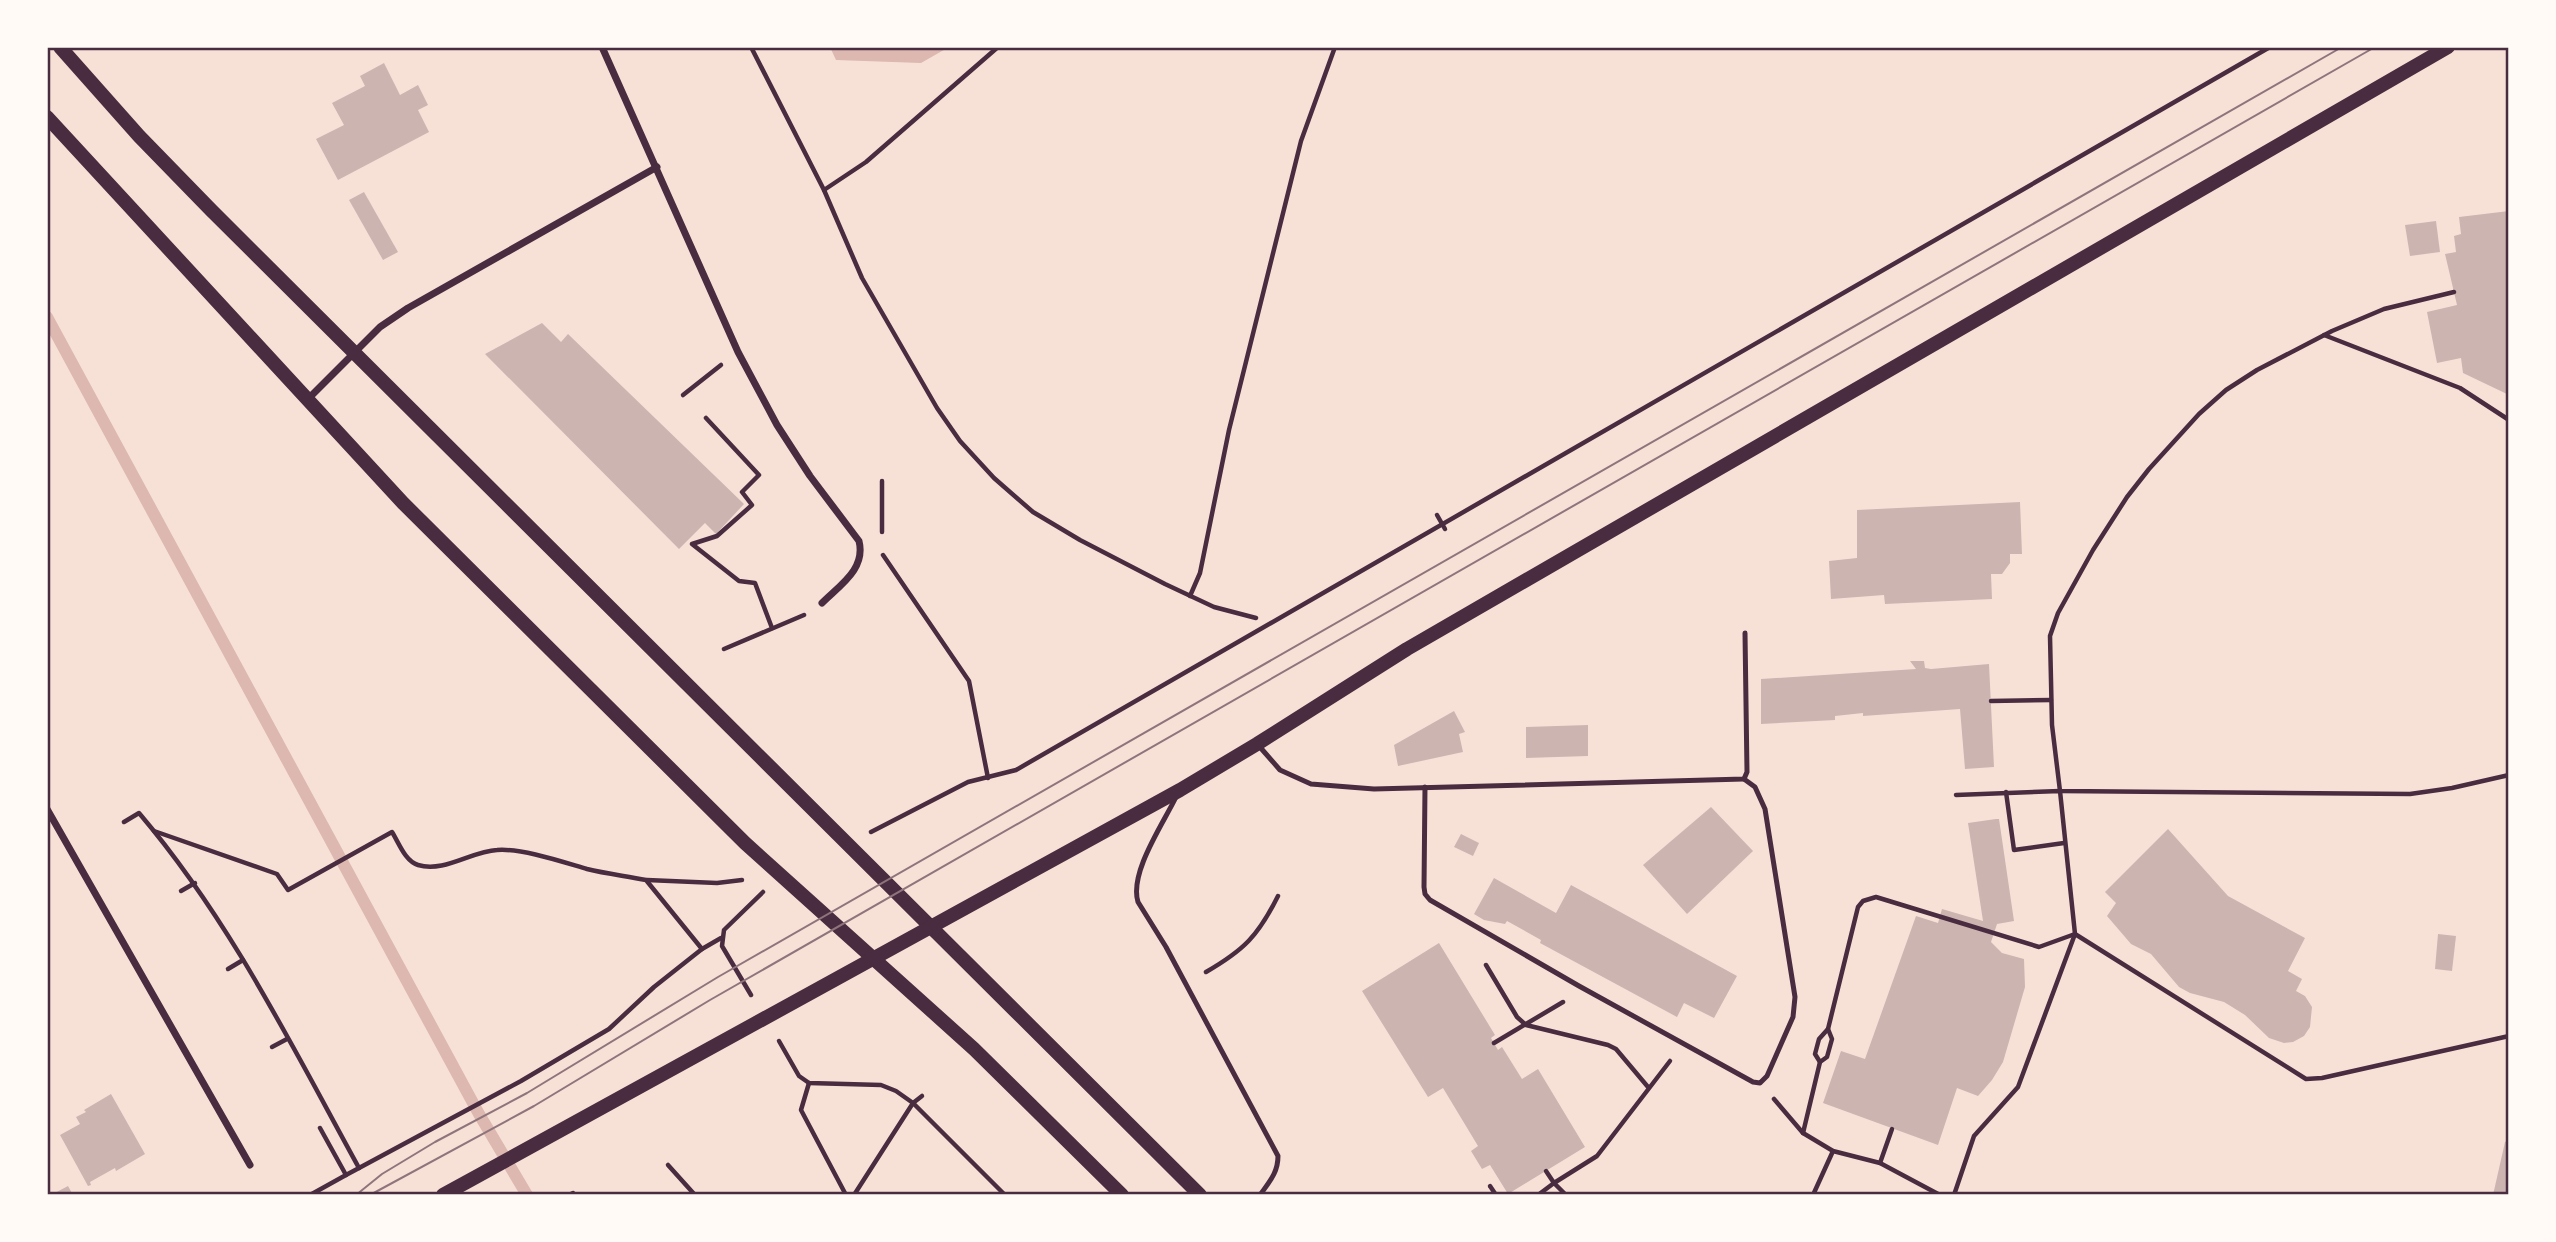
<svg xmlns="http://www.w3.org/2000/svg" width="2556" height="1242" font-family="'Exo 2',sans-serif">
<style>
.water{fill:#dcb8b0}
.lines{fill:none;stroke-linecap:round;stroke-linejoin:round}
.stream{stroke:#dcb8b0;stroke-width:12}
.building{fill:#ccb4b1}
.path{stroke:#4a2c40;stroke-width:4.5}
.service{stroke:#4a2c40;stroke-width:5}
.minor{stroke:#4a2c40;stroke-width:7}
.secondary{stroke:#4a2c40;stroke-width:14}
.tram{stroke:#8f747c;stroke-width:2}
.neatline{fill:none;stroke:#4a2c40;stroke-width:2.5}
</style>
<rect width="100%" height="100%" fill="#f7e1d7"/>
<polygon class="water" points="830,47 949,47 921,63 836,60"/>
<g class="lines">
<polyline class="stream" points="47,317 479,1114 527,1195"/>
</g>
<g class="building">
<polygon points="384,63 400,95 418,85 428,105 418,110 429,132 338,180 316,139 344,125 332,103 365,86 360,76"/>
<polygon points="364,192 398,252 383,260 349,200"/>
<polygon points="2509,211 2509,395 2463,373 2461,358 2437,363 2427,312 2457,305 2445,254 2456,252 2454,236 2461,234 2459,217"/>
<polygon points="2436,221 2440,252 2410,256 2405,225"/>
<polygon points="542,323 561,342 568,334 744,504 716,534 705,523 679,549 485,354"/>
<polygon points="2020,502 2022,554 2010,554 2010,563 2002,574 1991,574 1992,599 1885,604 1884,595 1831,599 1829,561 1857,558 1857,510"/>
<polygon points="1910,661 1924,661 1925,668 1931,669 1989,664 1994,767 1965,769 1960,709 1863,716 1863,713 1835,716 1835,720 1761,724 1761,679 1916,669"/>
<polygon points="1454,711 1465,732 1459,734 1463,752 1398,766 1394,745"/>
<polygon points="1588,725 1588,756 1526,758 1526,727"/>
<polygon points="1711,807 1753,851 1687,914 1643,865"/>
<polygon points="1996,819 1999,819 2014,921 1997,924 1991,942 2002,953 2024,959 2025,987 2003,1062 1992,1080 1978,1096 1957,1088 1938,1145 1823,1103 1841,1051 1865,1059 1916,916 1938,923 1942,909 1983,921 1968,823"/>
<polygon points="2168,829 2228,896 2305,938 2288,971 2302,979 2296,991 2305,996 2312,1007 2310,1027 2304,1036 2293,1042 2284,1043 2269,1038 2245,1015 2224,1002 2190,993 2179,987 2151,954 2131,944 2107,916 2116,903 2105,892"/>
<polygon points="1461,834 1479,843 1473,856 1454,847"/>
<polygon points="1494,878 1556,913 1571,885 1737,976 1714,1018 1684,1003 1677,1017 1540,943 1541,940 1507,921 1505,924 1484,920 1474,914"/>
<polygon points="2438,934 2456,936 2452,971 2435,969"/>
<polygon points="1439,943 1495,1035 1491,1038 1498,1050 1502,1047 1522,1079 1538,1069 1585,1147 1508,1194 1490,1165 1482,1169 1471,1151 1478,1146 1443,1088 1428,1097 1362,991"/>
<polygon points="111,1094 145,1154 116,1171 115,1168 90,1182 91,1185 88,1186 60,1135 80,1124 76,1117 86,1112 84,1110"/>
<polygon points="2509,1140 2509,1195 2493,1195 2505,1142"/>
<polygon points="68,1186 73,1195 51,1195"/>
</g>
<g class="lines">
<g class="path">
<polyline points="751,47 824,190 862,278 937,408 960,441 994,478 1033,512 1080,540 1165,584 1214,607 1256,618"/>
<polyline points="824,190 866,162 998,47"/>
<polyline points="2454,292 2384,309 2332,331 2257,370 2226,390 2199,414 2149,469 2127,497 2093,550 2058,613 2050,636 2052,725 2060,791 2410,794 2452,788 2509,775"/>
<polyline points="2324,335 2460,388 2509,420"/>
<polyline points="683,395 721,365"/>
<polyline points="706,418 759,475 742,492 752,505 717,536 692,544 739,581 755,583 772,628"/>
<polyline points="1437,515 1445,529"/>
<polyline points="882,532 882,481"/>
<polyline points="883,555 969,681 988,778"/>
<polyline points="1190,596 1200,573 1229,430 1301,141 1335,47"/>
<polyline points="724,649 804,615"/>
<polyline points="1991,701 2051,700"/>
<polyline points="2006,792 2014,850 2064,843"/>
<polyline points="1956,795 2060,791 2075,934 2306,1079 2322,1078 2509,1036"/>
<path d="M124,822L139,813C230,920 292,1046 359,1168"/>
<path d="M154,831L277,874L288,890L392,832C399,843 405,861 418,865C444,873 472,851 497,850C522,848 563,862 587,869C607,874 627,876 646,880L702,949"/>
<polyline points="871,832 968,782 1016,770 2270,47"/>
<polyline points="647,880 717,883 742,880"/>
<polyline points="181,891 195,883"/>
<polyline points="1486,965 1517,1017 1526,1025 1608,1045 1616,1049 1648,1087"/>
<polyline points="228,969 243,960"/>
<path d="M1206,972C1244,950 1258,936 1278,896"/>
<polyline points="751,995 722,946 724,930 763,892"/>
<polyline points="779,1041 799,1076 809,1083 881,1085 896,1091 913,1103 1005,1195"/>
<polyline points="1494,1043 1563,1002"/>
<polyline points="272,1047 287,1039"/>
<polyline points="1820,1062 1815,1054 1819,1039 1828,1029"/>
<polyline points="809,1083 801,1110 846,1195"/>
<polyline points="1774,1099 1803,1133 1833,1151 1880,1163 1940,1195"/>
<polyline points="320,1128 346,1175 521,1081 609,1029 654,987 702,949 721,938"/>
<polyline points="1803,1133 1820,1062 1827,1057 1832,1039 1828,1029 1858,907 1863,901 1876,897 2039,947 2075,934"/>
<polyline points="1880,1163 1892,1129"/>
<polyline points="668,1165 695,1195"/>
<polyline points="1546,1171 1554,1183 1597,1156 1670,1061"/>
<polyline points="1490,1186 1496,1195"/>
<polyline points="310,1195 346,1175"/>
<polyline points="569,1195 573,1193"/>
<polyline points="854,1195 913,1103 922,1096"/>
<polyline points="1538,1195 1554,1183 1566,1195"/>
<polyline points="1813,1195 1833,1151"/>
<polyline points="1954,1195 1974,1136 2018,1087 2075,934"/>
</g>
<g class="service">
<polyline points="1259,746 1280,770 1311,784 1374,789 1744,779 1747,772 1745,633"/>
<polyline points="1425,787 1424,887 1425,894 1430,900 1579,986 1753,1082 1760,1083 1767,1076 1793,1017 1795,997 1765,809 1755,787 1744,779"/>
<path d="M1176,797C1163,824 1129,873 1138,902L1166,947L1278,1156C1278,1173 1269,1182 1260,1195"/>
</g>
<g class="minor">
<path d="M602,47L738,352L777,425L810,476L859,541C866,569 840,585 822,603"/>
<polyline points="308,399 380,327 408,308 657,167"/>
<polyline points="47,809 250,1165"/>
</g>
<g class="secondary">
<polyline points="60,47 139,136 211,210 1200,1195"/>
<polyline points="47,117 403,503 745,843 974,1049 1122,1195"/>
<polyline points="443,1195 1180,790 1257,744 1407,649 2448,47"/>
</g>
<g class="tram">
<polyline points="356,1195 382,1174 435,1142 527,1093 718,977 2342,47"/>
<polyline points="370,1195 534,1106 710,1000 2375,47"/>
</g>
</g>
<rect width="2556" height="1242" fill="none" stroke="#fffaf5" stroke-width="98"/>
<rect x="49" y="49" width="2458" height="1144" class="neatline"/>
</svg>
